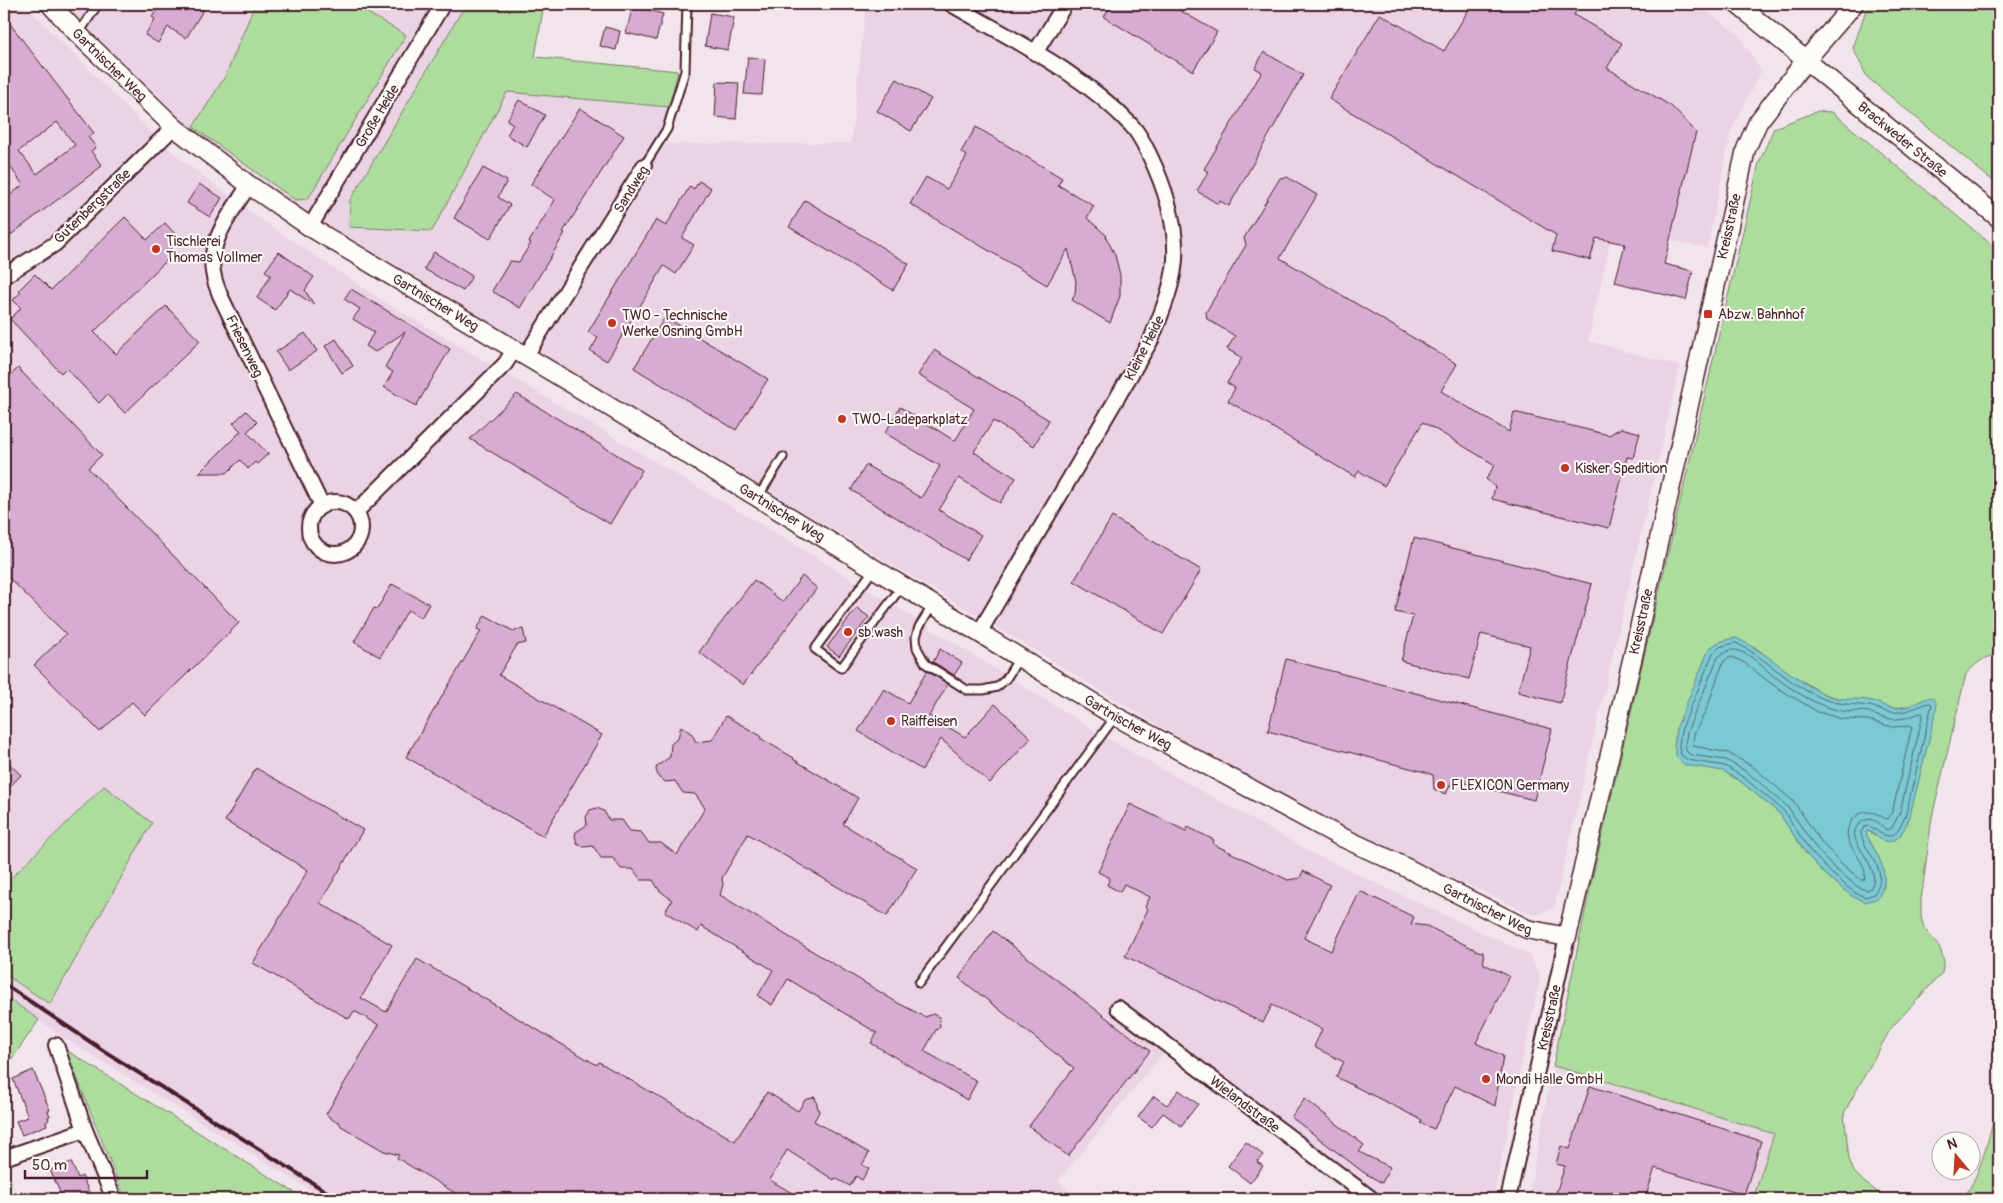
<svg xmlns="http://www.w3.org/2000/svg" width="2003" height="1203" font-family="Pangolin,sans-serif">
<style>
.built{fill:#ead3e4}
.green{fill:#acdd9d;stroke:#7b7e64;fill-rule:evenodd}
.water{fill:#79cad2;stroke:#66868f}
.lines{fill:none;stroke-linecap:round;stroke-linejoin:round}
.shore{stroke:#5d636e;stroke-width:1}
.building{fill:#d7acd2;stroke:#4a1f2b;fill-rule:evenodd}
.service-casing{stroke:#4a1f2b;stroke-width:11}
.minor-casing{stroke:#4a1f2b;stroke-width:18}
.tertiary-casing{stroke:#4a1f2b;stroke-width:21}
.service{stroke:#fdfcf7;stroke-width:7}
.minor{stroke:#fdfcf7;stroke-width:14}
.tertiary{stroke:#fdfcf7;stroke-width:18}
.rail{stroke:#4a1f2b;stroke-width:4}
.poi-dot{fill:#c8321e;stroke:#fdfcf7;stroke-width:2}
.labels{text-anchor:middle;stroke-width:4;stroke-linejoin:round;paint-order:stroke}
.street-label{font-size:14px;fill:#4a1f2b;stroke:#fdfcf7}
.poi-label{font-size:14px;fill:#4a1f2b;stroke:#fdfcf7;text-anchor:start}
</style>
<rect width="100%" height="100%" fill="#f2e4ec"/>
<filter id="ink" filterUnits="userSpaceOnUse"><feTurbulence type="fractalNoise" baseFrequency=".02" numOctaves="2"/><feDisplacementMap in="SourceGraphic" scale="10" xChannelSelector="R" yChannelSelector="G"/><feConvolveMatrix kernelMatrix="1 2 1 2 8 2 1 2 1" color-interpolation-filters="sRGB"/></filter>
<g filter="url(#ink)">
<g class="built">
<polygon points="4,4 32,12 145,126 180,159 266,223 380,299 811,554 1110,740 1316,855 1530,955 1540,977 1493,1199 1354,1199 1165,1051 1058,1181 1077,1199 325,1199 61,1036 4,995 4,974 50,1004 152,823 104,786 4,885"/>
<polygon points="65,4 544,4 535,57 678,71 669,106 680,107 665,144 851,143 866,4 1697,4 1739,35 1761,71 1731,131 1707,248 1669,240 1639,247 1610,242 1588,341 1680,366 1554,908 1535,915 1348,831 1308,810 1192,746 1010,635 455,304 294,203 194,130 92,33"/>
<polygon points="1553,1066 1590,1076 1774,1134 1753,1199 1528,1199"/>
</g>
<g class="green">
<polygon points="255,4 352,4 406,35 308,199 295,200 193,127 226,75"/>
<polygon points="466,4 544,4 535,57 678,71 669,107 507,92 432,231 349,227 350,200"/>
<polygon points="1870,4 1999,4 1999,186 1867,77 1853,48 1867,7"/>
<path d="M1818,111L1832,112L1999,251V656C1985,654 1975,665 1966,674L1932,817L1921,900V917L1924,928L1940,948L1944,961L1942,973L1891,1028L1844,1113L1849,1159L1854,1172L1864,1182L1887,1199H1753L1774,1134L1590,1076L1553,1066L1590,888L1759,163L1774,128ZM1717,643L1755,647L1784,670L1824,694L1845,700L1872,701L1882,706L1895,708L1908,706L1910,816L1900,836H1876L1868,831L1866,833C1877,857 1884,860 1884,888L1828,877L1807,855L1779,813L1740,781L1723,771L1689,701L1709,649Z"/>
<polygon points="104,786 152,823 50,1004 4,974 4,885"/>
<polygon points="4,995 39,1020 4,1070"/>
<polygon points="66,1050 305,1199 125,1199"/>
<path d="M1999,1103V1199H1963C1983,1171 1988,1135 1999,1103Z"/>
</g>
<path class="water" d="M1736,638C1768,652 1792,679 1824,694C1842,702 1857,697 1873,701C1880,703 1886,708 1895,708C1908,709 1919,700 1931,697C1937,701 1937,704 1936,711L1910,816C1905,828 1897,849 1880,839C1875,836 1873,831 1867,831L1866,833C1876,857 1894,871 1878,898L1866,902L1853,897L1828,877L1807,855L1779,813L1740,781L1723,771L1685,765L1677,758L1674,746L1676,729L1709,649C1718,642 1725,639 1736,638Z"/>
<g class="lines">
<g class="shore">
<path d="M1736,643C1767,658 1791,687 1824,699C1839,705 1853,704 1869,706C1874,706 1878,710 1884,711C1901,715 1912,709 1928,703L1932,704L1906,814C1902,823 1897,840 1884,835C1878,833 1875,828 1869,826L1864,827L1861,832C1862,852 1892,868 1874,894L1866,897L1855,893L1831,873L1811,852L1783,810L1743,777L1725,766L1688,760L1681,755L1679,746L1681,731L1713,653L1720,647Z"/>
<path d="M1730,650C1748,648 1764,670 1778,679C1797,693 1819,707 1842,711C1851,713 1861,710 1869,712C1873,713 1876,716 1880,717C1894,721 1907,719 1920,713L1923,714L1900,812L1892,828L1887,830C1882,827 1879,822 1874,820C1863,817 1852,827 1855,838C1860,853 1882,872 1870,889L1866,890L1858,887L1835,869L1816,848L1787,806L1747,772L1726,760L1691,755L1687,752L1685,746L1687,732L1718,657Z"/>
<path d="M1732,657L1745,663L1773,685L1818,712L1842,719L1868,720L1892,727L1912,726L1893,809L1889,818L1886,819C1880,815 1875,812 1867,812C1861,812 1854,816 1851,822C1836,844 1871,859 1864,880H1861L1841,863L1822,843L1793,801L1752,766L1728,753L1693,746L1694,734L1707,708L1719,673L1724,661Z"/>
</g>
</g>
<g class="building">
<polygon points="161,4 173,4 185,11 189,4 207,4 186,38 168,27 158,43 145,35 155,19 152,17"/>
<polygon points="1112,4 1169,4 1217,32 1193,71 1104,17"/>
<polygon points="1472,4 1580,4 1574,15 1622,43 1607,68 1671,106 1696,132 1664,264 1693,271 1686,300 1615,282 1625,244 1596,238 1590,260 1552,251 1556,235 1329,99 1380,14 1444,51"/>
<polygon points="633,6 663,14 656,40 626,33"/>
<polygon points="710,13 734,17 728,50 705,46"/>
<path d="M4,16L94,133L88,137L96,147L91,151L102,166L4,240V200L23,185L4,158ZM57,122L75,145L37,174L19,151Z"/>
<polygon points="605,27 620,31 616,50 600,46"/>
<polygon points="1264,52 1303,75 1229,206 1220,201 1218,204 1197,191 1208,172 1204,169 1262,72 1255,68"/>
<polygon points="748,57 765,59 762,95 744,94"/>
<polygon points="897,79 931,99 911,131 877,111"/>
<polygon points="717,82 739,83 736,119 715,117"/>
<polygon points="519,100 545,115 527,147 507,135 513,124 507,120"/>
<polygon points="580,108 624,136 563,232 565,233 520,308 492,291 510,261 519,262 531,243 529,242 555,200 531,184"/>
<polygon points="976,127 1062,178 1058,185 1094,206 1087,218 1107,236 1106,237 1115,255 1120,275 1120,296 1110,323 1072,300 1075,294 1076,281 1068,249 1047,285 910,204 926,177 947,189 967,156 961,152"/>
<polygon points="483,168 507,181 498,197 510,205 490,239 454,218"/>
<polygon points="1287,177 1317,195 1280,258 1457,364 1441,391 1509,432 1514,412 1609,435 1621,428 1640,433 1633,458 1627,457 1609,528 1492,499 1495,487 1486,479 1495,465 1423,422 1384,486 1359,471 1355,477 1228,401 1235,388 1227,383 1242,358 1227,349 1235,336 1207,319 1206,312 1246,245 1244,238 1280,178"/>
<polygon points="699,181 711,188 682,238 694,245 676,274 664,266 607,361 590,351 598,338 588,332 656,220 666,226 690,186 694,189"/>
<polygon points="199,184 222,198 210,217 187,203"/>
<polygon points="805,200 909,264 893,290 789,227"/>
<polygon points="125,217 147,240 165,223 180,239 170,249 174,253 94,332 116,354 166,306 200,341 125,413 107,395 99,403 66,368 61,373 10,319 21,308 13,300 21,292 19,290 35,274 51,290"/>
<polygon points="279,252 314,277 305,290 314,305 290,289 275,310 257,298 271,275 265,271"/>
<polygon points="434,252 472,276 463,291 424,269"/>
<polygon points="351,289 450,349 416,406 384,387 393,372 385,367 405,332 375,352 366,346 374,332 353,319 360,309 344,299"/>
<polygon points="665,317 768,379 736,430 634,368"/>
<polygon points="305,333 317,351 288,370 276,352"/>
<polygon points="336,339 353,366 342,373 325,346"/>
<polygon points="934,350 1049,420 1034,446 993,421 974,452 1016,478 1000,503 959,478 939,510 981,535 966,560 851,490 866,465 921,498 940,466 885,433 900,407 955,441 974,409 918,375"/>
<polygon points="18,368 102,455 88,468 239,623 145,715 132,702 100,732 34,665 66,634 4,573 4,382"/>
<polygon points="517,394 642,470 610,524 470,439"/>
<polygon points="246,411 257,422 247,432 268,454 257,464 255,462 248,469 240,460 227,473 199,473 241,431 233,423"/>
<polygon points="1112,517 1201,570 1163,634 1074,581"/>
<polygon points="1414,538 1592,584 1560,703 1518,692 1530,646 1481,634 1469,679 1401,661 1413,616 1395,612"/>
<polygon points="802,576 817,588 743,685 699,652 754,580 783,602"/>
<polygon points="392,584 429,604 421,618 408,610 380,657 354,642 374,608 377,609"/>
<polygon points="857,608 869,617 839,656 827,647"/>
<polygon points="485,615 513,631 523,629 526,643 517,645 499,675 602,735 543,836 406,757 481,631 477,629"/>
<polygon points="940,649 962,663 954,675 933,662"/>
<polygon points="1286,659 1552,729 1534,800 1453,780 1446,794 1437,791 1434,789 1433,775 1425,772 1268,731"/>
<polygon points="927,671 948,684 929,716 965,737 995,704 1031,738 990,783 941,739 922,770 858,731 884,689 908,703"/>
<polygon points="726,716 761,736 760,738 794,758 793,759 858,798 843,824 917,868 887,916 748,834 722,878 723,885 720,895 898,1003 925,1017 933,1014 939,1017 940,1027 936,1030 924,1051 977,1081 967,1100 871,1043 877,1033 788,979 772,1005 758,996 773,970 701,926 698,932 665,912 672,900 659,890 653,880 641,880 633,869 621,869 613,858 601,858 593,846 584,847 577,843 575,836 576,832 587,825 586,817 590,810 597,808 604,811 609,820 622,820 630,831 641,832 649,843 661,843 677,855 705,808 695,794 683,793 675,781 666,782 659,778 656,770 657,766 670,757 671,744 678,738 681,726 692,734 696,742 712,740"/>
<polygon points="4,759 21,775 4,793"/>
<polygon points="256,768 363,830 320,903 392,945 361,998 386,1012 417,959 597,1065 599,1062 735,1141 767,1092 798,1111 805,1100 815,1097 819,1112 814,1121 869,1153 862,1165 869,1168 862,1180 856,1176 850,1186 835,1178 834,1180 787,1150 770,1180 802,1199 465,1199 397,1158 399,1155 384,1151 341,1126 339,1122 334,1121 326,1114 379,1025 354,1011 349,1019 253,963 308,870 225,821"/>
<polygon points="1130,804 1186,831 1188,827 1214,840 1213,844 1288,880 1300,878 1303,871 1330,885 1304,938 1331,951 1360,891 1414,917 1411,924 1427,926 1478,951 1483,952 1484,964 1509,976 1476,1043 1503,1056 1495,1106 1455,1086 1434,1129 1420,1123 1422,1120 1336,1077 1344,1062 1314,1047 1322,1029 1272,1005 1263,1023 1125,956 1148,909 1145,907 1150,897 1124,884 1120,892 1107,885 1110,878 1098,872"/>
<polygon points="993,931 1150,1051 1068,1156 1029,1126 1074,1068 959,978"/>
<polygon points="33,1070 50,1110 48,1111 50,1116 48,1117 49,1120 46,1122 47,1125 22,1135 16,1121 28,1117 13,1079"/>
<polygon points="1590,1086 1761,1141 1744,1195 1655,1168 1645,1199 1554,1199 1565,1166 1556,1164 1561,1146 1570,1149"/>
<polygon points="1179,1090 1198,1104 1181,1126 1163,1113 1152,1127 1138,1117 1154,1096 1167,1105"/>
<polygon points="1305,1099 1364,1145 1359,1152 1390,1167 1382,1183 1363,1172 1291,1117"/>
<polygon points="1246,1142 1263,1155 1257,1162 1263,1166 1250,1183 1228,1166"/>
<polygon points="71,1162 78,1178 82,1176 92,1199 63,1199 50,1170"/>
</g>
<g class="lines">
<defs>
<g id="service">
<polyline points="79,33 98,4"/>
<polyline points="644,166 667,129 685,71 687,4"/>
<polyline points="758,497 783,457"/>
<polyline points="874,569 815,649 841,668 902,586"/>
<polyline points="933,605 919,627 916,637 917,648 926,664 967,690 983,690 997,687 1006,679 1019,658"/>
<polyline points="919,983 1115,717"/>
</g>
<g id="minor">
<path d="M951,4C1013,40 1081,72 1131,125C1139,133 1144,144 1149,154C1165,187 1177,222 1175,260C1173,287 1161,314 1151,340L979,633"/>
<polyline points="1035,53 1065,4"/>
<path d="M249,185C232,212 205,244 214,277C215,283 218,289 220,295L322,506"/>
<polyline points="310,227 443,4"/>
<polyline points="4,276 55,244 174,127"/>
<polyline points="525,357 644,166"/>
<circle cx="335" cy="528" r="26"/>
<polyline points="356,512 505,364 514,350"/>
<polyline points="1118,1008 1372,1199"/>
<polyline points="56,1045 85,1130 114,1199"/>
<polyline points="4,1158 85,1130"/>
<path id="s1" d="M1508,1199L1567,937"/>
</g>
<g id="tertiary">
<path id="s2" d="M50,4L78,34L174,127L249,185L310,227L574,385L1115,716L1337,835L1391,860L1527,929L1567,937L1633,656L1746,149L1758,122L1805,61L1854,4"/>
<path id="s3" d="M1737,4L1999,218"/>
</g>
</defs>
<use href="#service" class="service-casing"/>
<use href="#minor" class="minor-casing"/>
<use href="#tertiary" class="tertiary-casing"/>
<use href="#service" class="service"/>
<use href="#minor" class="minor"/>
<use href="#tertiary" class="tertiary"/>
<polyline class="rail" points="4,984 104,1051 338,1199"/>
</g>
</g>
<g class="poi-dot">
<circle cx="156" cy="249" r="5"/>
<rect x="1703" y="309" width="10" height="10" rx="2.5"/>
<circle cx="612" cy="323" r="5"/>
<circle cx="842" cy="419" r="5"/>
<circle cx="1565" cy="468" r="5"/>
<circle cx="848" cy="632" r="5"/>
<circle cx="891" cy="721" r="5"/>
<circle cx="1441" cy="785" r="5"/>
<circle cx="1486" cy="1079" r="5"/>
</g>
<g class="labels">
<g class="street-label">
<text dy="5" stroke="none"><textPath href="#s2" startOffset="85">Gartnischer Weg</textPath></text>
<text transform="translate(377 116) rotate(-59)" y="5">Große Heide</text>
<text dy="5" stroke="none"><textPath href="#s3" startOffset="214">Brackweder Straße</textPath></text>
<text transform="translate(631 189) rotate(-58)" y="5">Sandweg</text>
<text transform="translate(92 206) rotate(-44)" y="5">Gutenbergstraße</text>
<text dy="5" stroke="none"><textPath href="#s2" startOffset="2519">Kreisstraße</textPath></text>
<text dy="5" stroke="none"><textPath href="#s2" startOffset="490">Gartnischer Weg</textPath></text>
<text transform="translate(245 346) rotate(64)" y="5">Friesenweg</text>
<text transform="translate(1144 348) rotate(-63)" y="5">Kleine Heide</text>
<text dy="5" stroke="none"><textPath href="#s2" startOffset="895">Gartnischer Weg</textPath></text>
<text dy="5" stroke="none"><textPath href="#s2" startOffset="2114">Kreisstraße</textPath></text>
<text dy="5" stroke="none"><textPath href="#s2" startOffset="1300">Gartnischer Weg</textPath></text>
<text dy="5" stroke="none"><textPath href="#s2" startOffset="1705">Gartnischer Weg</textPath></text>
<text dy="5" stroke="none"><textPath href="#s1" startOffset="186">Kreisstraße</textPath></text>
<text transform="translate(1245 1104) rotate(37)" y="5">Wielandstraße</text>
</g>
<g class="poi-label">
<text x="166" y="246">Tischlerei<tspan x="166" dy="16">Thomas Vollmer</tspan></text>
<text x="1718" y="319">Abzw. Bahnhof</text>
<text x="622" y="320">TWO - Technische<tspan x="622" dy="16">Werke Osning GmbH</tspan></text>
<text x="852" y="424">TWO-Ladeparkplatz</text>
<text x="1575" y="473">Kisker Spedition</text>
<text x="858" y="637">sb.wash</text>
<text x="901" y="726">Raiffeisen</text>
<text x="1451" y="790">FLEXICON Germany</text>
<text x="1496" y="1084">Mondi Halle GmbH</text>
</g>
</g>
<rect width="2003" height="1203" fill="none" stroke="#fdfcf7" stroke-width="20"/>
<rect x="10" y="10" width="1983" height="1183" fill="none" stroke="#4a1f2b" stroke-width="2" filter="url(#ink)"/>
<g transform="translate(1956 1156) rotate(342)"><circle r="24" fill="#fdfcf7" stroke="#b5a4a5"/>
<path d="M0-4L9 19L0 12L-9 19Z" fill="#c8321e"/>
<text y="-8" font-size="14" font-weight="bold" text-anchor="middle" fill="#4a1f2b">N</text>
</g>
<path d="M25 1170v8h122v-8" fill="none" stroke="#4a1f2b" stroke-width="2.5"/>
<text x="32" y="1170" font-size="15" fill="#4a1f2b" stroke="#fdfcf7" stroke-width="4" paint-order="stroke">50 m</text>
</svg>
